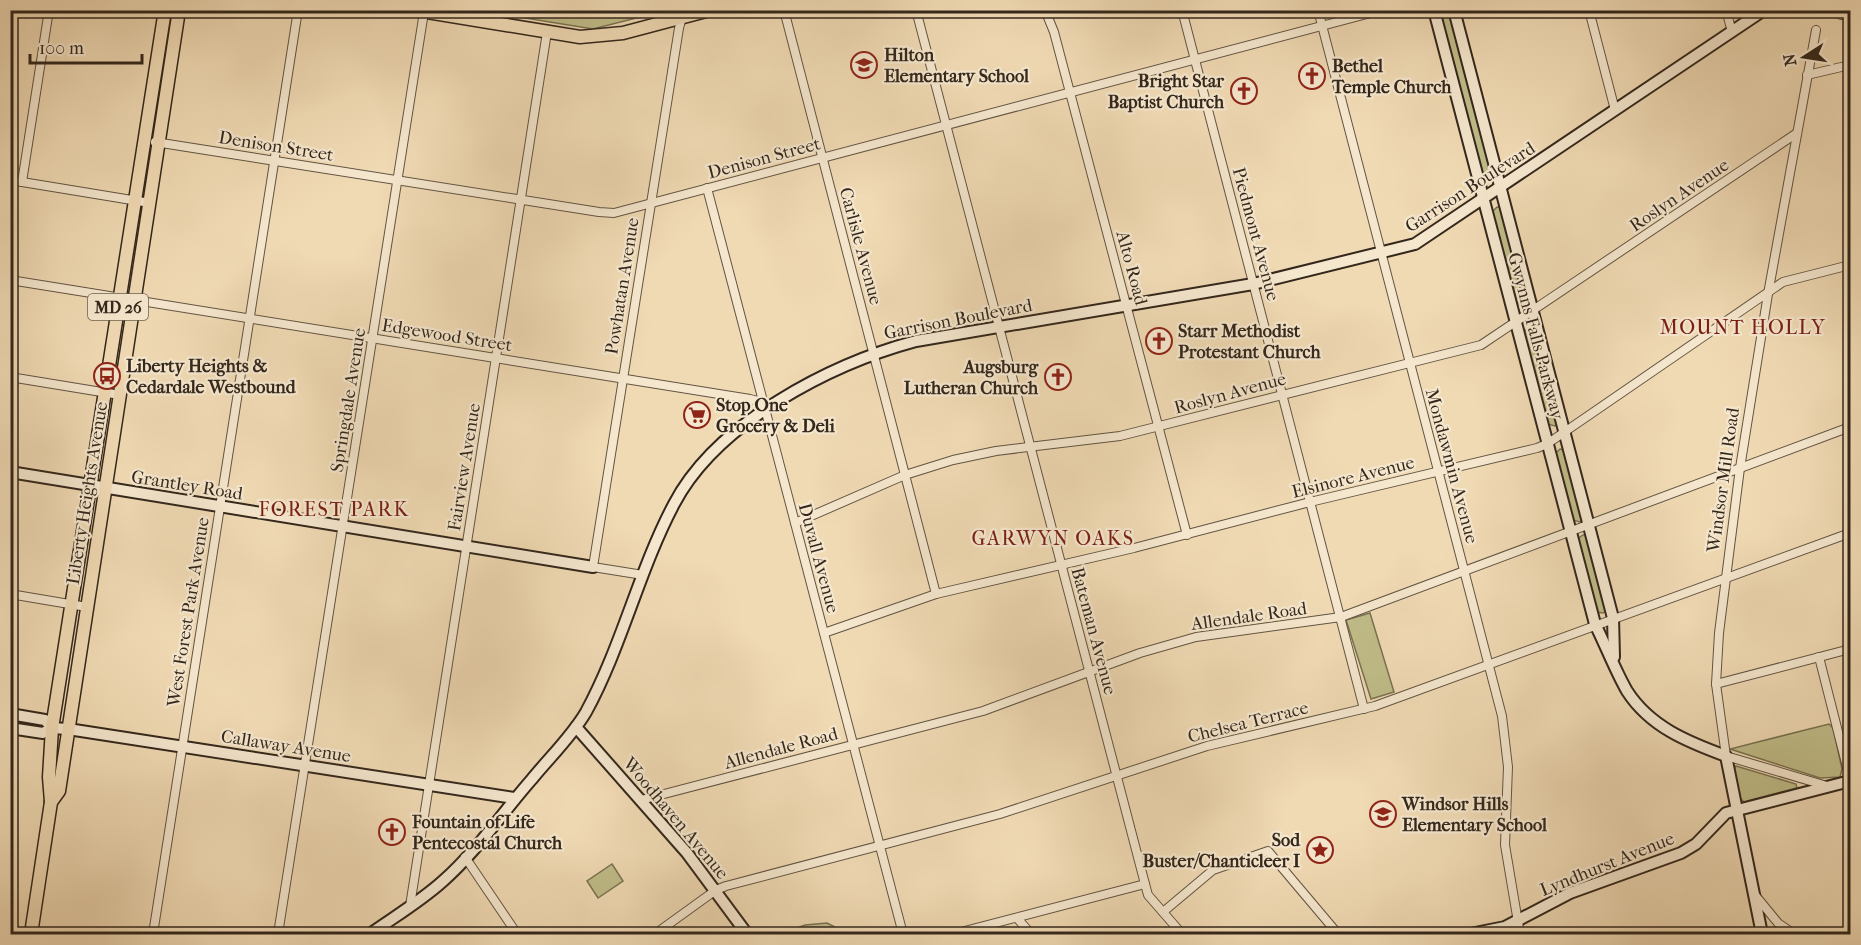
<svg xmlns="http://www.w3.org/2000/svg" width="1861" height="945" font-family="'IM FELL French Canon',serif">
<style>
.green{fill:#c0bd89;stroke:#7a7252;stroke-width:1.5}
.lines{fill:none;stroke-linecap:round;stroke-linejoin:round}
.street-casing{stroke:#625442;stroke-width:10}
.secondary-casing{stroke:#33271c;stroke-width:14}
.primary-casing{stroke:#33271c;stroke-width:15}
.street{stroke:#f5e7ce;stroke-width:8}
.secondary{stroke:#f5e7ce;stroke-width:10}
.primary{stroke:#f0dab4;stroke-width:12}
.labels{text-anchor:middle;stroke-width:4.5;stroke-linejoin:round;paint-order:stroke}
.shield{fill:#f5e7ce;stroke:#6d6151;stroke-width:1.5}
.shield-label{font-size:16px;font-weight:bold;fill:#33271c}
.poi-label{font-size:18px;font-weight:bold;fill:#33271c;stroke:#f5e7ce;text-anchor:start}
.street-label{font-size:18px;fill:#33271c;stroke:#f5e7ce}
.neighbourhood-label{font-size:20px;letter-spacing:1.5px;fill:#7a1f14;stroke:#f5e7ce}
</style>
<rect width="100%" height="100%" fill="#f0dab4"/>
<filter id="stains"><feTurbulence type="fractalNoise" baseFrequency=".00333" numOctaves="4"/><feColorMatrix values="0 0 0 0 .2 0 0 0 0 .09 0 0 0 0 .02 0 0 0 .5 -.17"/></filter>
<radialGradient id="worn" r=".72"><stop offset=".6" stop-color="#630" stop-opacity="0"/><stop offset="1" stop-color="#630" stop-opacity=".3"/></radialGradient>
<g class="green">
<polygon points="481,11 664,10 664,11 593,29"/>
<polygon points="1438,11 1451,11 1493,176 1486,181 1482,181"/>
<polygon points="1497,207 1501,208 1525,303 1523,305 1515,303 1492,212"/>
<polygon points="1529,328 1533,329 1557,424 1555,426 1547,424 1523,332"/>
<polygon points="1560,449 1564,450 1582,519 1580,522 1572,520 1555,454"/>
<polygon points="1583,535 1587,535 1606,611 1603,613 1596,612 1577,539"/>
<polygon points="1370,613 1394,692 1371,699 1346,620"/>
<polygon points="1829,724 1833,728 1842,769 1840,777 1820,778 1730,749"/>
<polygon points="1736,766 1796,784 1797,788 1744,802 1739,797 1734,770"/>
<polygon points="612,864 623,881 598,898 587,881"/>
<polygon points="827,923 835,927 832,934 783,933 805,925"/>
</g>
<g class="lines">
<defs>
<g id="street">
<polyline points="784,10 936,594"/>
<polyline points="916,10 1145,884 1148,895 1182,934"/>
<polyline points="1045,10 1054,32 1187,535"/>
<polyline points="1182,10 1364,709"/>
<polyline points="1318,10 1502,716 1508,767 1505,845 1520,934"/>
<polyline points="1589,10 1615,110"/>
<polyline points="1726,10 1732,32"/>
<polyline points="1829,10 1841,15 1850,15"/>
<polyline points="1816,30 1768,294 1740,468 1719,633 1716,684 1726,756 1827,786"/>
<polyline points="1807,75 1850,65"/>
<polyline points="155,142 599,212 614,213 1382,10"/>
<polyline points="10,180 150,203"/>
<polyline points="22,182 49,10"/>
<polyline points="707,188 903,934"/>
<polyline points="10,280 750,399 758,401 763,407"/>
<polyline points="10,377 120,395"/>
<polyline points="795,523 905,475 953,460 996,451 1120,436 1481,345 1797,133"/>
<polyline points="643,575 593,567 679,28 684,10"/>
<polyline points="10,594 87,607"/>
<polyline points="824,633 936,594 1134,548 1310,502 1537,448 1547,444 1783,282 1850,265"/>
<polyline points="1819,657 1850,779"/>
<polyline points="1716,684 1850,649"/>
<polyline points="641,800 983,711 1140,653 1196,637 1341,617 1850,427"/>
<polyline points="465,857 517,934"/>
<polyline points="1755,895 1778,923 1794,934"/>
<polyline points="410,906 547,32"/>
<polyline points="1163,912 1213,870 1268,851 1338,934"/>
<polyline points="1017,918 1031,934"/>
<polyline points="153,934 298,10"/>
<polyline points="278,934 424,12"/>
<polyline points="655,934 716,890 726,886 1000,814 1207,746 1375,706 1850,533"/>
<polyline points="953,934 1145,884"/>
</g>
<g id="secondary">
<path d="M1434,10L1595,624C1606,646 1615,670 1627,691C1650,727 1688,742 1726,756L1762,934"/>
<polyline points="1454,10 1613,618 1614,657"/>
<polyline points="10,472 593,567"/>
<polyline points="10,714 45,720 52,728"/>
<polyline points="576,727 687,853 747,934"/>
<polyline points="10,728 43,733 52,728 68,729 514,798"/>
<path d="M370,934C394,917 421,901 443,881C476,852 503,812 532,779C550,757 572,736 586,712C622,646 639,570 674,504C717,422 831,364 916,341L1253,284L1415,244L1764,10"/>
<polyline points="1470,934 1505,927 1570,893 1681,853 1696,844 1726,813 1850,781"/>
</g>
<g id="primary">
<polyline points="415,10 580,37 623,33 710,10"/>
<polyline points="51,802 59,791 179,10"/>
<polyline points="31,934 51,802 49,777 52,728 165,10"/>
</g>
</defs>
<use href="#street" class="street-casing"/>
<use href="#secondary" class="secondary-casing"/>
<use href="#primary" class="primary-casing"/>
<use href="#street" class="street"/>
<use href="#secondary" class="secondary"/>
<use href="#primary" class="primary"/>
</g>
<defs>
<symbol id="school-ring" viewBox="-11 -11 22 22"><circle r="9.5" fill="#f5e7ce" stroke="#8f2418" stroke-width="1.5"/><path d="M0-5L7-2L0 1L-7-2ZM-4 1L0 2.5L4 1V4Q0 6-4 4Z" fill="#8f2418"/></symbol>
<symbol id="church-ring" viewBox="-11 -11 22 22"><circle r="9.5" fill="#f5e7ce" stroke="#8f2418" stroke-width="1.5"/><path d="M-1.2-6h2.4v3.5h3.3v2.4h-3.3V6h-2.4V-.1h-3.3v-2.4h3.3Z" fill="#8f2418"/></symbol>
<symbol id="bus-ring" viewBox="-11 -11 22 22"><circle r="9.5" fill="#f5e7ce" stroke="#8f2418" stroke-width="1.5"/><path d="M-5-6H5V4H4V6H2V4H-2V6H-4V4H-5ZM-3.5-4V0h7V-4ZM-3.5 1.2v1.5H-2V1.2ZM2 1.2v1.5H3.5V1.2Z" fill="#8f2418"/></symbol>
<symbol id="supermarket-ring" viewBox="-11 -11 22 22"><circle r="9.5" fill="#f5e7ce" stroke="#8f2418" stroke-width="1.5"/><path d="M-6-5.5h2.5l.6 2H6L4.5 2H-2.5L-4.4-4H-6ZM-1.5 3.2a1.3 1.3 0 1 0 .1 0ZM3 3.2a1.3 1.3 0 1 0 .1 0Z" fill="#8f2418"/></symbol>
<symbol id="sight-ring" viewBox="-11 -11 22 22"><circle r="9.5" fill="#f5e7ce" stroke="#8f2418" stroke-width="1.5"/><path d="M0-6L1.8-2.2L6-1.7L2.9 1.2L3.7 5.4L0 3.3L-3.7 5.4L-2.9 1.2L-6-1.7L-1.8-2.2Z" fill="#8f2418"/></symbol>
</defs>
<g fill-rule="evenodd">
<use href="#school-ring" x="849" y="50" width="30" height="30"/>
<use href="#church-ring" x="1297" y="61" width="30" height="30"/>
<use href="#church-ring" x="1229" y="76" width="30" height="30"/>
<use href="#church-ring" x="1144" y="326" width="30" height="30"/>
<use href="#bus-ring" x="92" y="361" width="30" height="30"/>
<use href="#church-ring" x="1043" y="362" width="30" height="30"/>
<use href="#supermarket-ring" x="682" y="400" width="30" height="30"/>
<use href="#school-ring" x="1368" y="799" width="30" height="30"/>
<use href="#church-ring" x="377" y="817" width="30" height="30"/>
<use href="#sight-ring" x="1305" y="835" width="30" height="30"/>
</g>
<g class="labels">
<rect class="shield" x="88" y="294" width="60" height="26" rx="4.5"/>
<g class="shield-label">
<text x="118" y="313">MD 26</text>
</g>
<g class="poi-label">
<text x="884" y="61">Hilton<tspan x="884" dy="21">Elementary School</tspan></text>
<text x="1332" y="72">Bethel<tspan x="1332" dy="21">Temple Church</tspan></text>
<text x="1224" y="87" text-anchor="end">Bright Star<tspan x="1224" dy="21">Baptist Church</tspan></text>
<text x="1178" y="337">Starr Methodist<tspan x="1178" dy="21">Protestant Church</tspan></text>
<text x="126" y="372">Liberty Heights &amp;<tspan x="126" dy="21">Cedardale Westbound</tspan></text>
<text x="1038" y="373" text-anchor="end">Augsburg<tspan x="1038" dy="21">Lutheran Church</tspan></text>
<text x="716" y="411">Stop One<tspan x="716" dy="21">Grocery &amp; Deli</tspan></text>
<text x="1402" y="810">Windsor Hills<tspan x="1402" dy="21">Elementary School</tspan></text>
<text x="412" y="828">Fountain of Life<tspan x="412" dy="21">Pentecostal Church</tspan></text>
<text x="1300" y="846" text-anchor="end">Sod<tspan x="1300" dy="21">Buster/Chanticleer I</tspan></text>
</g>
<g class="street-label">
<text transform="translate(276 146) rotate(9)" y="6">Denison Street</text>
<text transform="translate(764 158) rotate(-15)" y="6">Denison Street</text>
<text transform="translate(1470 187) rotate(-33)" y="6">Garrison Boulevard</text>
<text transform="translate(1679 195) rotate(-34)" y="6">Roslyn Avenue</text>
<text transform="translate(1256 234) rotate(75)" y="6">Piedmont Avenue</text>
<text transform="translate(861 246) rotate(75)" y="6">Carlisle Avenue</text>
<text transform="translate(1132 268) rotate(75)" y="6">Alto Road</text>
<text transform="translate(622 286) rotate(-81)" y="6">Powhatan Avenue</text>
<text transform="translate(958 319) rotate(-11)" y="6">Garrison Boulevard</text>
<text transform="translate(447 335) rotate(9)" y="6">Edgewood Street</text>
<text transform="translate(1536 336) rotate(75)" y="6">Gwynns Falls Parkway</text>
<text transform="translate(1230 393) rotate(-15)" y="6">Roslyn Avenue</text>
<text transform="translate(348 400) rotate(-81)" y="6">Springdale Avenue</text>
<text transform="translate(1452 466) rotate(75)" y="6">Mondawmin Avenue</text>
<text transform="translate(464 467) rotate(-81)" y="6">Fairview Avenue</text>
<text transform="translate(1353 477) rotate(-14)" y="6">Elsinore Avenue</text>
<text transform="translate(1723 480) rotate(-82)" y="6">Windsor Mill Road</text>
<text transform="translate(187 485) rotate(9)" y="6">Grantley Road</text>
<text transform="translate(87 493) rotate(-81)" y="6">Liberty Heights Avenue</text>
<text transform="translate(819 558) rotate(75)" y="6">Duvall Avenue</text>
<text transform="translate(188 612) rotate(-81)" y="6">West Forest Park Avenue</text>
<text transform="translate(1249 616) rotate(-8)" y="6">Allendale Road</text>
<text transform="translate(1094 631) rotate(75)" y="6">Bateman Avenue</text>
<text transform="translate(1248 722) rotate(-14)" y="6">Chelsea Terrace</text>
<text transform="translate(286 746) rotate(9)" y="6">Callaway Avenue</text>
<text transform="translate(781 748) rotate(-15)" y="6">Allendale Road</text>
<text transform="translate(676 818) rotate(50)" y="6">Woodhaven Avenue</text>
<text transform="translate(1607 864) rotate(-22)" y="6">Lyndhurst Avenue</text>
</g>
<g class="neighbourhood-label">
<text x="1743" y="334">MOUNT HOLLY</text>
<text x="334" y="516">FOREST PARK</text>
<text x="1053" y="545">GARWYN OAKS</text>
</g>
</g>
<rect width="1861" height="945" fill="none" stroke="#f0dab4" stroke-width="36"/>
<rect x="12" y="12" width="1837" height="921" fill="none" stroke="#33271c" stroke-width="3"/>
<rect x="18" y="18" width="1825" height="909" fill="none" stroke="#33271c" stroke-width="1.5"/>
<g transform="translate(1804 57) rotate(258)" stroke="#f5e7ce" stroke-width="4.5" paint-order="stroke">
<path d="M0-4.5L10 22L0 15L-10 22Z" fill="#33271c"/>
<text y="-9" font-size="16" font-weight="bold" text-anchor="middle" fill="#33271c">N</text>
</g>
<path d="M30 54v9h112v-9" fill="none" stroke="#33271c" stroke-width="3"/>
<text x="39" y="54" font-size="18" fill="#33271c" stroke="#f5e7ce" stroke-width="4.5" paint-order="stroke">100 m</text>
<rect width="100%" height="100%" filter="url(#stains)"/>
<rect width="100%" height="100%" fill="url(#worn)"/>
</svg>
